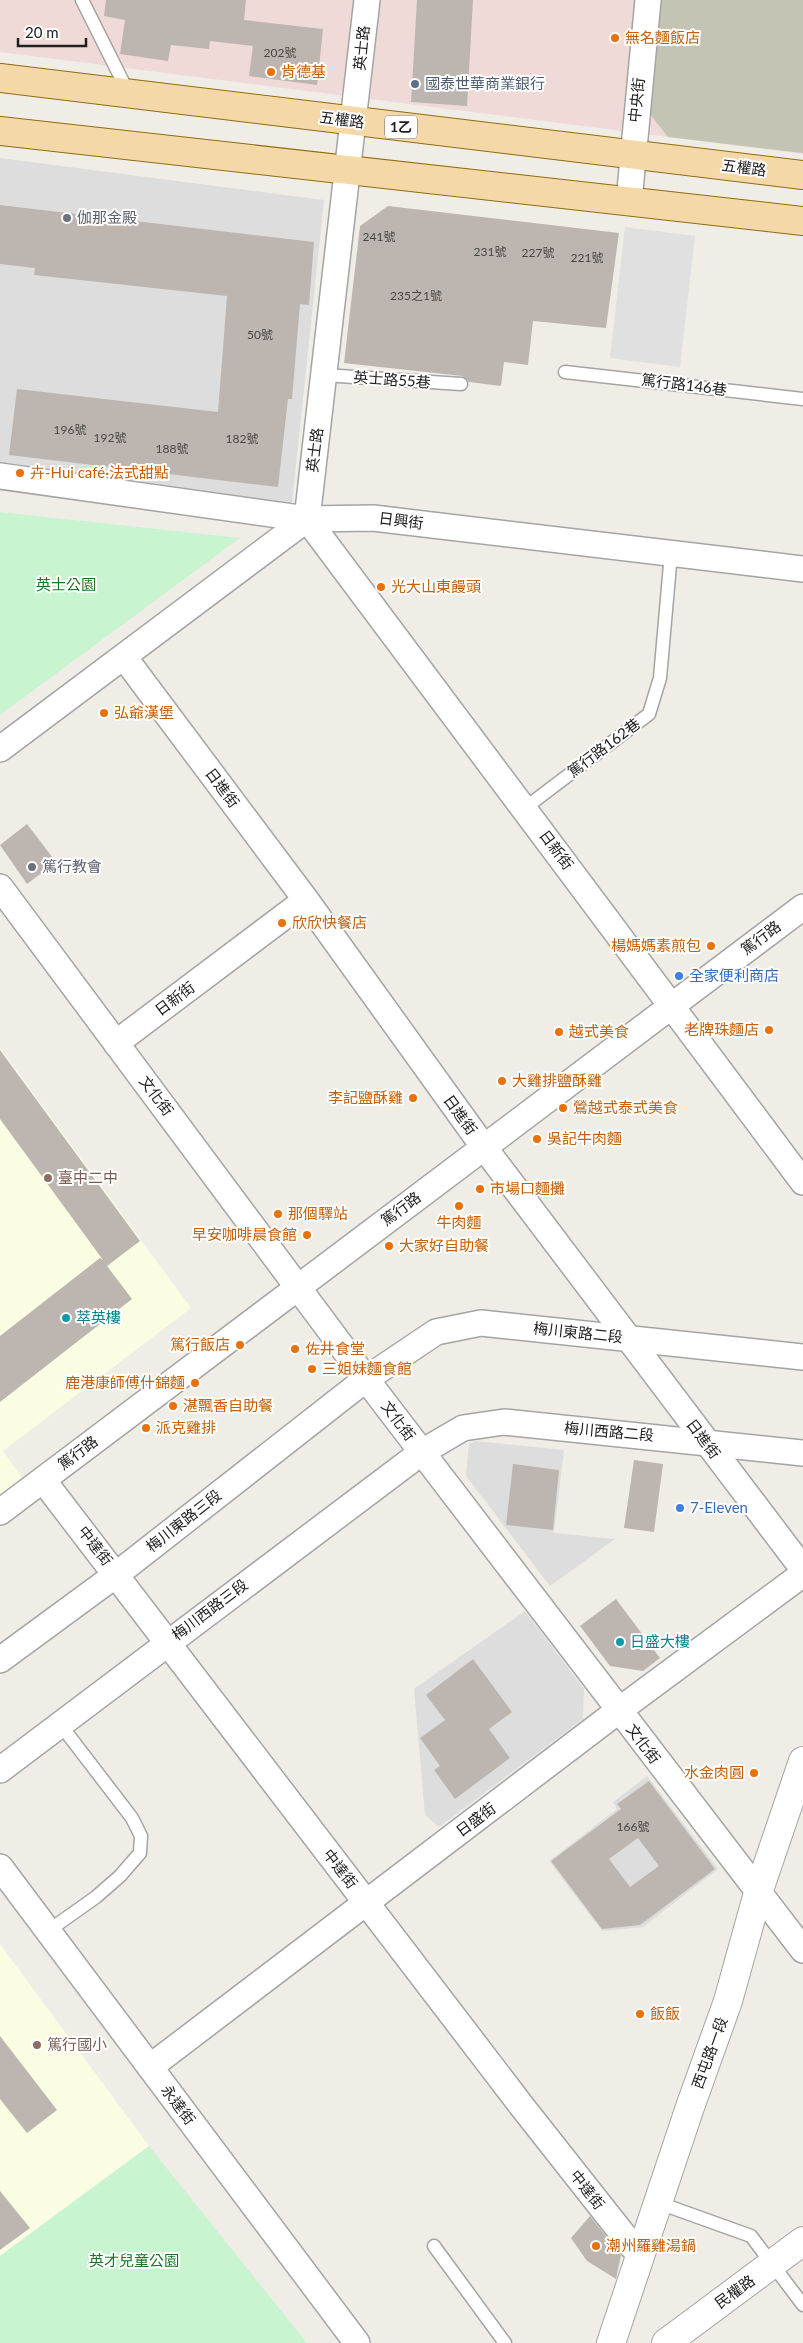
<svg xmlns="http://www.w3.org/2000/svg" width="803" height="2343" font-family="Lato,'Noto Sans TC',sans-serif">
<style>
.residential{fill:#dedddd}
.commercial{fill:#efdad8}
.education{fill:#fbfde3}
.construction{fill:#c3c4b3}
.park{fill:#c8f5cf}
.parking{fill:#e0e0e0}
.building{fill:#bdb6b0;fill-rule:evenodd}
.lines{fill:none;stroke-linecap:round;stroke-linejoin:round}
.service-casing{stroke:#a4a4a4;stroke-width:15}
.minor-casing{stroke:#a4a4a4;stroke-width:28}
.tertiary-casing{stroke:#a4a4a4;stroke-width:30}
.primary-casing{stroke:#8f6c0c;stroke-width:30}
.service{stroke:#fff;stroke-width:12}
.minor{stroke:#fff;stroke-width:25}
.tertiary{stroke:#fff;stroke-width:28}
.primary{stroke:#f5d8a7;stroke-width:28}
.food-dot{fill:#e8710a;stroke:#fff;stroke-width:2}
.service-dot{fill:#5c6f8a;stroke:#fff;stroke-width:2}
.worship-dot{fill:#6b7280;stroke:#fff;stroke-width:2}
.shop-dot{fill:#3f7fe0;stroke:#fff;stroke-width:2}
.education-dot{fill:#8d6e63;stroke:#fff;stroke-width:2}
.culture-dot{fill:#0f9aa8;stroke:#fff;stroke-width:2}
.labels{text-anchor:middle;stroke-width:4;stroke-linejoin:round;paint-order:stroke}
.number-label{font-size:12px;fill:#474644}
.shield{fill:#fff;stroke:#636363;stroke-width:1}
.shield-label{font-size:14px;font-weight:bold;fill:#202020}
.food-label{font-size:15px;fill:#c56008;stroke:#fff;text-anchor:start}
.street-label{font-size:15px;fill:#202020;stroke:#fff}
.service-label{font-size:15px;fill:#4e5e75;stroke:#fff;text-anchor:start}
.worship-label{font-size:15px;fill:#5b616d;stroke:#fff;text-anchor:start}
.park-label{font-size:15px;fill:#157723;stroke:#fff}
.shop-label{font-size:15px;fill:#366cbe;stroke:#fff;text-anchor:start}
.education-label{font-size:15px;fill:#785e54;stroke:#fff;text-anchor:start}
.culture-label{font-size:15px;fill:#0d838f;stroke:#fff;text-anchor:start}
</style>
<rect width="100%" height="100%" fill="#f0ede7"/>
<g class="residential">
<polygon points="0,158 324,200 291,512 0,470"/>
<polygon points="475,1441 564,1450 554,1533 615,1539 550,1586 466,1476 469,1444"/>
<polygon points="525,1611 584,1689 583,1719 439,1827 425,1815 414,1689"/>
<polygon points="647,1776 718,1869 643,1927 602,1931 549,1861 617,1809 613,1802"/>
</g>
<polygon class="commercial" points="0,0 803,0 803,154 0,52"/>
<g class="education">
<polygon points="0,1048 191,1308 3,1451 25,1482 0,1499"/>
<polygon points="0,1944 149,2146 0,2256"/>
</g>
<polygon class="construction" points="660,0 803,0 803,153 668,137 648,112"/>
<g class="park">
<polygon points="0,512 240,538 0,715"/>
<polygon points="149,2146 307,2343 0,2343 0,2256"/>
</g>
<polygon class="parking" points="625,227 695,236 680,367 610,358"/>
<g class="building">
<polygon points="106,0 246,0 244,20 323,29 317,85 249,76 253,46 210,41 209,49 171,45 168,61 120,54 125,20 104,16"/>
<polygon points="417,0 473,0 467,106 411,102"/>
<polygon points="0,205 314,242 309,305 300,304 292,399 288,399 278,487 9,455 17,389 218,412 227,296 34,275 35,268 0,264"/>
<polygon points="388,206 619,233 606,328 533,321 528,365 504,362 501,386 469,382 462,376 344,363 360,226"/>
<polygon points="27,824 56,862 27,884 0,845"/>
<polygon points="0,1050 140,1241 107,1266 132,1299 0,1402 0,1336 100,1258 103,1260 0,1119"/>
<polygon points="634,1460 663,1464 654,1532 624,1528"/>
<polygon points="513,1464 559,1470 553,1530 506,1525"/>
<polygon points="616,1599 660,1658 643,1671 610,1666 580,1626"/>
<polygon points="473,1659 512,1712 489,1729 510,1758 455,1799 434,1770 440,1766 420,1738 445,1720 426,1695"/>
<path d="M649,1781L715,1869L640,1925L602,1929L551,1861L621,1809L617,1804ZM638,1838L659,1866L630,1887L609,1859Z"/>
<polygon points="0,2036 57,2110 27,2133 0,2099"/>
<polygon points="0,2191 30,2228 0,2250"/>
<polygon points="590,2216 621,2255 616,2279 587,2261 571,2238"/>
</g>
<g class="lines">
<defs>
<g id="service">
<polyline points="82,0 129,94"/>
<polyline points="565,372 803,399"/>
<polyline points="324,375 461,384"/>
<polyline points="525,808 649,714 660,678 671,553"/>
<polyline points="48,1931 96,1897 120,1876 140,1853 141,1836 132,1818 60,1724"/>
<polyline points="659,2203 751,2236 803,2305"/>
<polyline points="434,2246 505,2343"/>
</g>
<g id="minor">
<polyline points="629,201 648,0"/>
<polyline points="0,476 307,519 373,518 803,569"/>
<polyline points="307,519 803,1182"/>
<polyline points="124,657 306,900 483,1146 803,1569"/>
<polyline points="0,749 307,519 367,0"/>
<polyline points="0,887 366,1379 803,1950"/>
<polyline points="116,1043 306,900"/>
<polyline points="43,1480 524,2109 640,2256"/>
<polyline points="0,1512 803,907"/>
<polyline points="0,1660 117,1574 366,1379 436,1332 481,1323 803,1357"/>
<polyline points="0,1770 422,1452 463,1428 504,1422 803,1453"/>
<polyline points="0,1867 357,2343"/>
<polyline points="150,2067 618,1711 803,1574"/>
</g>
<g id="tertiary">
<polyline points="611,2343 690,2107 728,2001 758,1893 803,1761"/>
<polyline points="666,2343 803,2241"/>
</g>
<g id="primary">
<polyline points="0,78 803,175"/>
<polyline points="0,131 803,221"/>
</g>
</defs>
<use href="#service" class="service-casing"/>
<use href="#minor" class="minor-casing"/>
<use href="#tertiary" class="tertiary-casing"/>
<use href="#primary" class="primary-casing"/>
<use href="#service" class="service"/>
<use href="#minor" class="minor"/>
<use href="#tertiary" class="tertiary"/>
<use href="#primary" class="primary"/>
</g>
<g class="food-dot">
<circle cx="615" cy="38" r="5"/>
<circle cx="271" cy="72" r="5"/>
<circle cx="20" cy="473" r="5"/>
<circle cx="381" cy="587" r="5"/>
<circle cx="104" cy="713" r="5"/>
<circle cx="282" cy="923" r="5"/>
<circle cx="711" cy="946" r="5"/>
<circle cx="769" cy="1030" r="5"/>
<circle cx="559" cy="1032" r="5"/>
<circle cx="502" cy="1081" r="5"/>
<circle cx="413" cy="1098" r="5"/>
<circle cx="563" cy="1108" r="5"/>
<circle cx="537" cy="1139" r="5"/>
<circle cx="480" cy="1189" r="5"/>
<circle cx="459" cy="1206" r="5"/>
<circle cx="278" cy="1214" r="5"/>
<circle cx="307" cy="1235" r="5"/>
<circle cx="389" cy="1246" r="5"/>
<circle cx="240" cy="1345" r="5"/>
<circle cx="295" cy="1349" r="5"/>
<circle cx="312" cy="1369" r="5"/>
<circle cx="195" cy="1383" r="5"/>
<circle cx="173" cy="1406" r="5"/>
<circle cx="146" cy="1428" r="5"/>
<circle cx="754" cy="1773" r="5"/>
<circle cx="640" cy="2014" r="5"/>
<circle cx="596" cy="2246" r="5"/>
</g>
<circle class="service-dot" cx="415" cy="84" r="5"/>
<g class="worship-dot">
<circle cx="67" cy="218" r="5"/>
<circle cx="32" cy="867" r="5"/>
</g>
<g class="shop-dot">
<circle cx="679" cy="976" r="5"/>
<circle cx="680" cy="1508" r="5"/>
</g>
<g class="education-dot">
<circle cx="48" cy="1178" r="5"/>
<circle cx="37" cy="2045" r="5"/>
</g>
<g class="culture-dot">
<circle cx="66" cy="1318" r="5"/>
<circle cx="620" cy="1642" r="5"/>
</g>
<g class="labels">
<g class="number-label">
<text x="280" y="57">202號</text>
<text x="379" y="241">241號</text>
<text x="490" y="256">231號</text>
<text x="538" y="257">227號</text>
<text x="587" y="262">221號</text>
<text x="416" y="300">235之1號</text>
<text x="260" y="339">50號</text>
<text x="70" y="434">196號</text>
<text x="110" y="442">192號</text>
<text x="242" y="443">182號</text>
<text x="172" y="453">188號</text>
<text x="633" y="1831">166號</text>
</g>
<rect class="shield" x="385" y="115.5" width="32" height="23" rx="4"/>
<g class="shield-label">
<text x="401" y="132">1乙</text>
</g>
<g class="food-label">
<text x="625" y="43">無名麵飯店</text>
<text x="281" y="77">肯德基</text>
<text x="30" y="478">卉-Hui café·法式甜點</text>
<text x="391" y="592">光大山東饅頭</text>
<text x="114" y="718">弘爺漢堡</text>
<text x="292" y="928">欣欣快餐店</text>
<text x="701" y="951" text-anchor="end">楊媽媽素煎包</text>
<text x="759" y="1035" text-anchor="end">老牌珠麵店</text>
<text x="569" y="1037">越式美食</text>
<text x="512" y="1086">大雞排鹽酥雞</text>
<text x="403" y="1103" text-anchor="end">李記鹽酥雞</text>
<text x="573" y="1113">鶯越式泰式美食</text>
<text x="547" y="1144">吳記牛肉麵</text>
<text x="490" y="1194">市場口麵攤</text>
<text x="288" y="1219">那個驛站</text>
<text x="459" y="1228" text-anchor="middle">牛肉麵</text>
<text x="297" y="1240" text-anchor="end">早安咖啡晨食館</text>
<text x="399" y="1251">大家好自助餐</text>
<text x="230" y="1350" text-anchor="end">篤行飯店</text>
<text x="305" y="1354">佐井食堂</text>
<text x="322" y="1374">三姐妹麵食館</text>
<text x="185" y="1388" text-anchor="end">鹿港康師傅什錦麵</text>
<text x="183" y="1411">湛飄香自助餐</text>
<text x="156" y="1433">派克雞排</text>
<text x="744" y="1778" text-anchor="end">水金肉圓</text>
<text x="650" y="2019">飯飯</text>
<text x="606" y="2251">潮州羅雞湯鍋</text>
</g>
<g class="street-label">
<text transform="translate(362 48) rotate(-84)" y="5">英士路</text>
<text transform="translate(637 100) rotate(-84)" y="5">中央街</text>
<text transform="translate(342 120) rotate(7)" y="5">五權路</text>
<text transform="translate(744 168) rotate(7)" y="5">五權路</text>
<text transform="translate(392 380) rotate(4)" y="5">英士路55巷</text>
<text transform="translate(684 385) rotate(7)" y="5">篤行路146巷</text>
<text transform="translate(315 450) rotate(-83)" y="5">英士路</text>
<text transform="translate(401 521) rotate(7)" y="5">日興街</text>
<text transform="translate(604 748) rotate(-37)" y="5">篤行路162巷</text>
<text transform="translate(222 788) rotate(53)" y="5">日進街</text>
<text transform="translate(556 850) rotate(53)" y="5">日新街</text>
<text transform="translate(761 938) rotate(-37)" y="5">篤行路</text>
<text transform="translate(175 999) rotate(-37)" y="5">日新街</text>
<text transform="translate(156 1096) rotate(53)" y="5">文化街</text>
<text transform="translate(460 1115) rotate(54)" y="5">日進街</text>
<text transform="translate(401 1209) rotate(-37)" y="5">篤行路</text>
<text transform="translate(578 1333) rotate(6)" y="5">梅川東路二段</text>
<text transform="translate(398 1421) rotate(53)" y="5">文化街</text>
<text transform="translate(609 1432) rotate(5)" y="5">梅川西路二段</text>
<text transform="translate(703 1439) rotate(53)" y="5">日進街</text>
<text transform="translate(78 1453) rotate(-37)" y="5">篤行路</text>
<text transform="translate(184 1521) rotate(-38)" y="5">梅川東路三段</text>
<text transform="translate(95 1546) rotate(52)" y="5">中達街</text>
<text transform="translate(210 1610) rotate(-37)" y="5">梅川西路三段</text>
<text transform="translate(643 1744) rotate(53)" y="5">文化街</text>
<text transform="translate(476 1820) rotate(-37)" y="5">日盛街</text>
<text transform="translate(340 1869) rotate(52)" y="5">中達街</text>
<text transform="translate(710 2053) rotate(-70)" y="5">西屯路一段</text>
<text transform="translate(178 2105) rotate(53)" y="5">永達街</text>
<text transform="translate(587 2190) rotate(52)" y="5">中達街</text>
<text transform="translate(735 2292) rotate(-36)" y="5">民權路</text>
</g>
<g class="service-label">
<text x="425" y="89">國泰世華商業銀行</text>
</g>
<g class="worship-label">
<text x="77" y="223">伽那金殿</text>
<text x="42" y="872">篤行教會</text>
</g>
<g class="park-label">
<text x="66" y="590">英士公園</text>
<text x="134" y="2266">英才兒童公園</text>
</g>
<g class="shop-label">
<text x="689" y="981">全家便利商店</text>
<text x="690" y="1513">7-Eleven</text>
</g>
<g class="education-label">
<text x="58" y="1183">臺中二中</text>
<text x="47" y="2050">篤行國小</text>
</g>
<g class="culture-label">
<text x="76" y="1323">萃英樓</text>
<text x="630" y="1647">日盛大樓</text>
</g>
</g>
<path d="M18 38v8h68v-8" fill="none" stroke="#202020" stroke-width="2.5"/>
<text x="25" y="38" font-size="15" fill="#202020" stroke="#ffffff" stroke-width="4" paint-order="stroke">20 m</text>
</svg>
